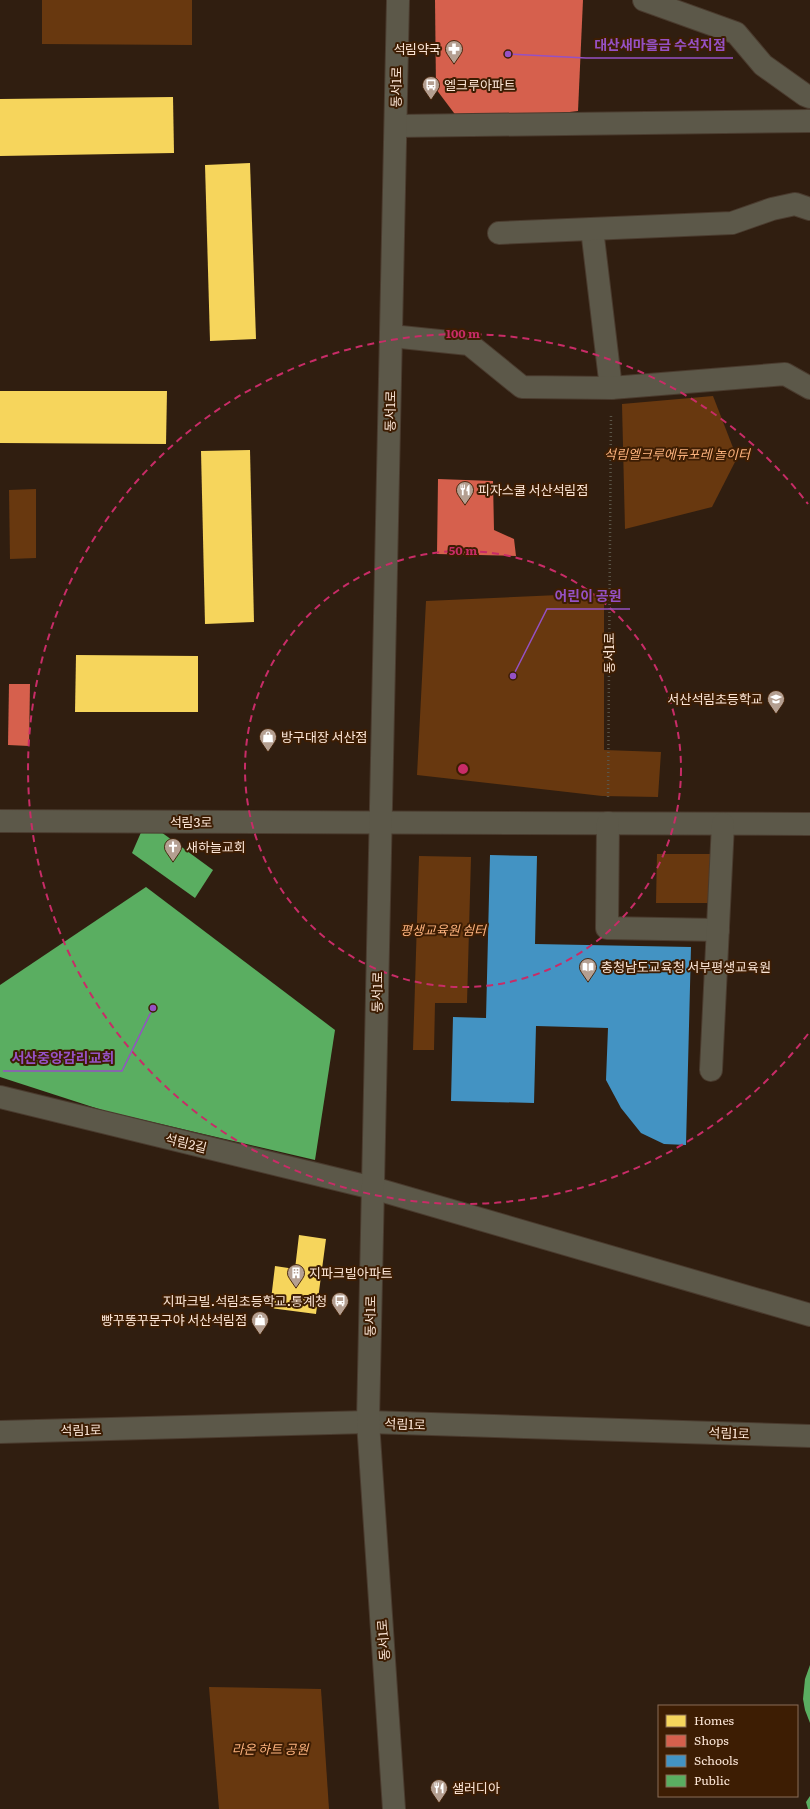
<svg xmlns="http://www.w3.org/2000/svg" width="810" height="1809" font-family="Literata,'Noto Sans KR',serif">
<style>
.green{fill:#68380f}
.homes{fill:#f6d55c}
.shops{fill:#d6604d}
.schools{fill:#4393c3}
.public{fill:#5aae61}
.lines{fill:none;stroke-linecap:round;stroke-linejoin:round}
.minor-casing{stroke:#4a3b2e;stroke-width:24}
.path{stroke:#5a5548;stroke-width:2.5;stroke-dasharray:1 3;stroke-linecap:butt}
.minor{stroke:#5c5849;stroke-width:22}
.ring{fill:none;stroke:#c82c67;stroke-width:2;stroke-dasharray:7 5}
.labels{text-anchor:middle;stroke-width:4;stroke-linejoin:round;paint-order:stroke}
.poi-label{font-size:13px;fill:#fbe5d6;stroke:#3d1d03;text-anchor:start}
.street-label{font-size:13px;fill:#fbe5d6;stroke:#3d1d03}
.park-label{font-size:13px;font-style:italic;fill:#fcb27d;stroke:#3d1d03}
.centre{fill:#c82c67;stroke:#3d1d03;stroke-width:2}
.ring-label{font-size:12px;text-anchor:middle;font-weight:bold;fill:#c82c67;stroke:#3d1d03;stroke-width:4;stroke-linejoin:round;paint-order:stroke}
.leader{fill:none;stroke:#9551c4;stroke-width:1.5}
.callout-dot{fill:#9551c4;stroke:#3d1d03;stroke-width:1.5}
.callout-label{font-size:14px;text-anchor:middle;font-weight:bold;fill:#9551c4;stroke:#3d1d03;stroke-width:4;stroke-linejoin:round;paint-order:stroke}
</style>
<rect width="100%" height="100%" fill="#301e10"/>
<g class="green">
<polygon points="42,0 192,0 192,45 42,44"/>
<polygon points="713,396 737,458 712,507 625,529 622,404"/>
<polygon points="36,489 36,558 10,559 9,490"/>
<polygon points="604,593 604,750 661,752 658,797 602,796 417,775 426,601"/>
<polygon points="657,854 711,854 711,903 656,903"/>
<polygon points="419,856 471,857 467,1003 435,1003 434,1050 413,1050"/>
<polygon points="209,1687 321,1689 329,1809 219,1809"/>
</g>
<g class="homes">
<polygon points="173,97 174,153 0,156 0,99"/>
<polygon points="250,163 256,339 210,341 205,165"/>
<polygon points="0,391 167,391 166,444 0,443"/>
<polygon points="250,450 254,622 205,624 201,451"/>
<polygon points="76,655 198,656 198,712 75,712"/>
<polygon points="299,1235 326,1239 316,1314 270,1308 275,1266 295,1269"/>
</g>
<g class="shops">
<polygon points="435,0 583,0 578,111 463,125 436,89"/>
<polygon points="438,479 493,481 494,530 514,539 516,556 437,554"/>
<polygon points="9,684 30,684 29,746 8,745"/>
</g>
<polygon class="schools" points="490,855 537,856 535,944 691,947 686,1145 664,1144 641,1133 621,1108 606,1080 608,1028 536,1026 534,1103 451,1101 453,1017 486,1018"/>
<g class="public">
<polygon points="146,821 213,870 195,898 132,853"/>
<polygon points="146,887 335,1030 315,1160 105,1111 0,1077 0,985"/>
<polygon points="810,1665 810,1723 805,1710 803,1699 805,1679"/>
<polygon points="810,1796 810,1809 808,1809 806,1802"/>
</g>
<g class="lines">
<defs>
<g id="minor">
<polyline points="644,0 736,33 763,65 805,95 810,97"/>
<polyline points="396,126 810,121"/>
<polyline points="592,229 611,388"/>
<polyline points="499,233 732,223 772,209 795,204 810,209"/>
<polyline points="391,336 469,344 522,387 611,388 785,374 810,388"/>
<polyline points="0,821 810,824"/>
<polyline points="608,823 607,928 718,930"/>
<polyline points="711,1070 723,824"/>
<polyline points="0,1097 373,1188 810,1315"/>
<polyline points="0,1432 368,1422 810,1436"/>
<polyline points="394,1809 368,1422 398,0"/>
</g>
</defs>
<use href="#minor" class="minor-casing"/>
<polyline class="path" points="608,797 611,414"/>
<use href="#minor" class="minor"/>
</g>
<g class="ring">
<circle cx="463" cy="769" r="218"/>
<path d="M808 1034A435 435 0 1 1 808 504"/>
</g>
<defs>
<symbol id="pharmacy-pin" viewBox="-11 -11 22 30"><path d="M0 17L-7.5 6A9.5 9.5 0 1 1 7.5 6Z" fill="#b49f91" stroke="#3d1d03"/><path d="M-2-6h4v4h4v4h-4v4h-4v-4h-4v-4h4Z" fill="#fff"/></symbol>
<symbol id="bus-pin" viewBox="-11 -11 22 30"><path d="M0 17L-7.5 6A9.5 9.5 0 1 1 7.5 6Z" fill="#b49f91" stroke="#3d1d03"/><path d="M-5-6H5V4H4V6H2V4H-2V6H-4V4H-5ZM-3.5-4V0h7V-4ZM-3.5 1.2v1.5H-2V1.2ZM2 1.2v1.5H3.5V1.2Z" fill="#fff"/></symbol>
<symbol id="restaurant-pin" viewBox="-11 -11 22 30"><path d="M0 17L-7.5 6A9.5 9.5 0 1 1 7.5 6Z" fill="#b49f91" stroke="#3d1d03"/><path d="M-5-6h1v4h1v-4h1v4h1v-4h1v5L-1.5 .5V6h-2V.5L-5-1ZM5-6V6H3V1.5H1.5Q1.5-4 5-6Z" fill="#fff"/></symbol>
<symbol id="school-pin" viewBox="-11 -11 22 30"><path d="M0 17L-7.5 6A9.5 9.5 0 1 1 7.5 6Z" fill="#b49f91" stroke="#3d1d03"/><path d="M0-5L7-2L0 1L-7-2ZM-4 1L0 2.5L4 1V4Q0 6-4 4Z" fill="#fff"/></symbol>
<symbol id="shop-pin" viewBox="-11 -11 22 30"><path d="M0 17L-7.5 6A9.5 9.5 0 1 1 7.5 6Z" fill="#b49f91" stroke="#3d1d03"/><path d="M-5-2.5h2.3a2.7 3.5 0 0 1 5.4 0H5L5.5 6h-11ZM-1.5-2.5h3a1.5 2.3 0 0 0-3 0Z" fill="#fff"/></symbol>
<symbol id="church-pin" viewBox="-11 -11 22 30"><path d="M0 17L-7.5 6A9.5 9.5 0 1 1 7.5 6Z" fill="#b49f91" stroke="#3d1d03"/><path d="M-1.2-6h2.4v3.5h3.3v2.4h-3.3V6h-2.4V-.1h-3.3v-2.4h3.3Z" fill="#fff"/></symbol>
<symbol id="library-pin" viewBox="-11 -11 22 30"><path d="M0 17L-7.5 6A9.5 9.5 0 1 1 7.5 6Z" fill="#b49f91" stroke="#3d1d03"/><path d="M-6-4Q-3-5.5-.7-3.5V5Q-3 3-6 4ZM6-4Q3-5.5 .7-3.5V5Q3 3 6 4Z" fill="#fff"/></symbol>
<symbol id="building-pin" viewBox="-11 -11 22 30"><path d="M0 17L-7.5 6A9.5 9.5 0 1 1 7.5 6Z" fill="#b49f91" stroke="#3d1d03"/><path d="M-4-6H4V6H1V3H-1V6H-4ZM-2.5-4.3h1.7v1.8h-1.7ZM.8-4.3h1.7v1.8H.8ZM-2.5-1h1.7V.8h-1.7ZM.8-1h1.7V.8H.8Z" fill="#fff"/></symbol>
</defs>
<g fill-rule="evenodd">
<use href="#pharmacy-pin" x="444" y="39" width="20" height="27"/>
<use href="#bus-pin" x="421" y="75" width="20" height="27"/>
<use href="#restaurant-pin" x="455" y="480" width="20" height="27"/>
<use href="#school-pin" x="766" y="689" width="20" height="27"/>
<use href="#shop-pin" x="258" y="727" width="20" height="27"/>
<use href="#church-pin" x="163" y="837" width="20" height="27"/>
<use href="#library-pin" x="578" y="957" width="20" height="27"/>
<use href="#building-pin" x="286" y="1263" width="20" height="27"/>
<use href="#bus-pin" x="330" y="1291" width="20" height="27"/>
<use href="#shop-pin" x="250" y="1310" width="20" height="27"/>
<use href="#restaurant-pin" x="429" y="1778" width="20" height="27"/>
</g>
<g class="labels">
<g class="poi-label">
<text x="441" y="54" text-anchor="end">석림약국</text>
<text x="444" y="90">엘크루아파트</text>
<text x="478" y="495">피자스쿨 서산석림점</text>
<text x="763" y="704" text-anchor="end">서산석림초등학교</text>
<text x="281" y="742">방구대장 서산점</text>
<text x="186" y="852">새하늘교회</text>
<text x="601" y="972">충청남도교육청 서부평생교육원</text>
<text x="309" y="1278">지파크빌아파트</text>
<text x="327" y="1306" text-anchor="end">지파크빌.석림초등학교.통계청</text>
<text x="247" y="1325" text-anchor="end">빵꾸똥꾸문구야 서산석림점</text>
<text x="452" y="1793">샐러디아</text>
</g>
<g class="street-label">
<text transform="translate(396 87) rotate(-89)" y="5">동서1로</text>
<text transform="translate(390 411) rotate(-89)" y="5">동서1로</text>
<text transform="translate(609 653) rotate(-90)" y="5">동서1로</text>
<text x="191" y="827">석림3로</text>
<text transform="translate(377 992) rotate(-89)" y="5">동서1로</text>
<text transform="translate(186 1143) rotate(14)" y="5">석림2길</text>
<text transform="translate(370 1316) rotate(-89)" y="5">동서1로</text>
<text transform="translate(405 1424) rotate(2)" y="5">석림1로</text>
<text transform="translate(81 1430) rotate(-1)" y="5">석림1로</text>
<text transform="translate(729 1433) rotate(2)" y="5">석림1로</text>
<text transform="translate(383 1640) rotate(-94)" y="5">동서1로</text>
</g>
<g class="park-label">
<text x="677" y="459">석림엘크루에듀포레 놀이터</text>
<text x="443" y="935">평생교육원 쉼터</text>
<text x="270" y="1754">라온 하트 공원</text>
</g>
</g>
<circle cx="463" cy="769" r="6" class="centre"/>
<g class="ring-label">
<text x="463" y="338">100 m</text>
<text x="463" y="555">50 m</text>
</g>
<path class="leader" d="M508 54L586 58H733M513 676L547 609H630M153 1008L122 1071H3"/>
<g class="callout-dot">
<circle cx="508" cy="54" r="4"/>
<circle cx="513" cy="676" r="4"/>
<circle cx="153" cy="1008" r="4"/>
</g>
<g class="callout-label">
<text x="660" y="50">대산새마을금 수석지점</text>
<text x="588" y="601">어린이 공원</text>
<text x="63" y="1063">서산중앙감리교회</text>
</g>
<rect x="658" y="1705" width="140" height="92" fill="#3d1d03" stroke="#896d57"/>
<rect x="666" y="1715" width="20" height="12" fill="#f6d55c" stroke="#896d57"/>
<text x="694" y="1725" font-size="12" fill="#fbe5d6">Homes</text>
<rect x="666" y="1735" width="20" height="12" fill="#d6604d" stroke="#896d57"/>
<text x="694" y="1745" font-size="12" fill="#fbe5d6">Shops</text>
<rect x="666" y="1755" width="20" height="12" fill="#4393c3" stroke="#896d57"/>
<text x="694" y="1765" font-size="12" fill="#fbe5d6">Schools</text>
<rect x="666" y="1775" width="20" height="12" fill="#5aae61" stroke="#896d57"/>
<text x="694" y="1785" font-size="12" fill="#fbe5d6">Public</text>
</svg>
